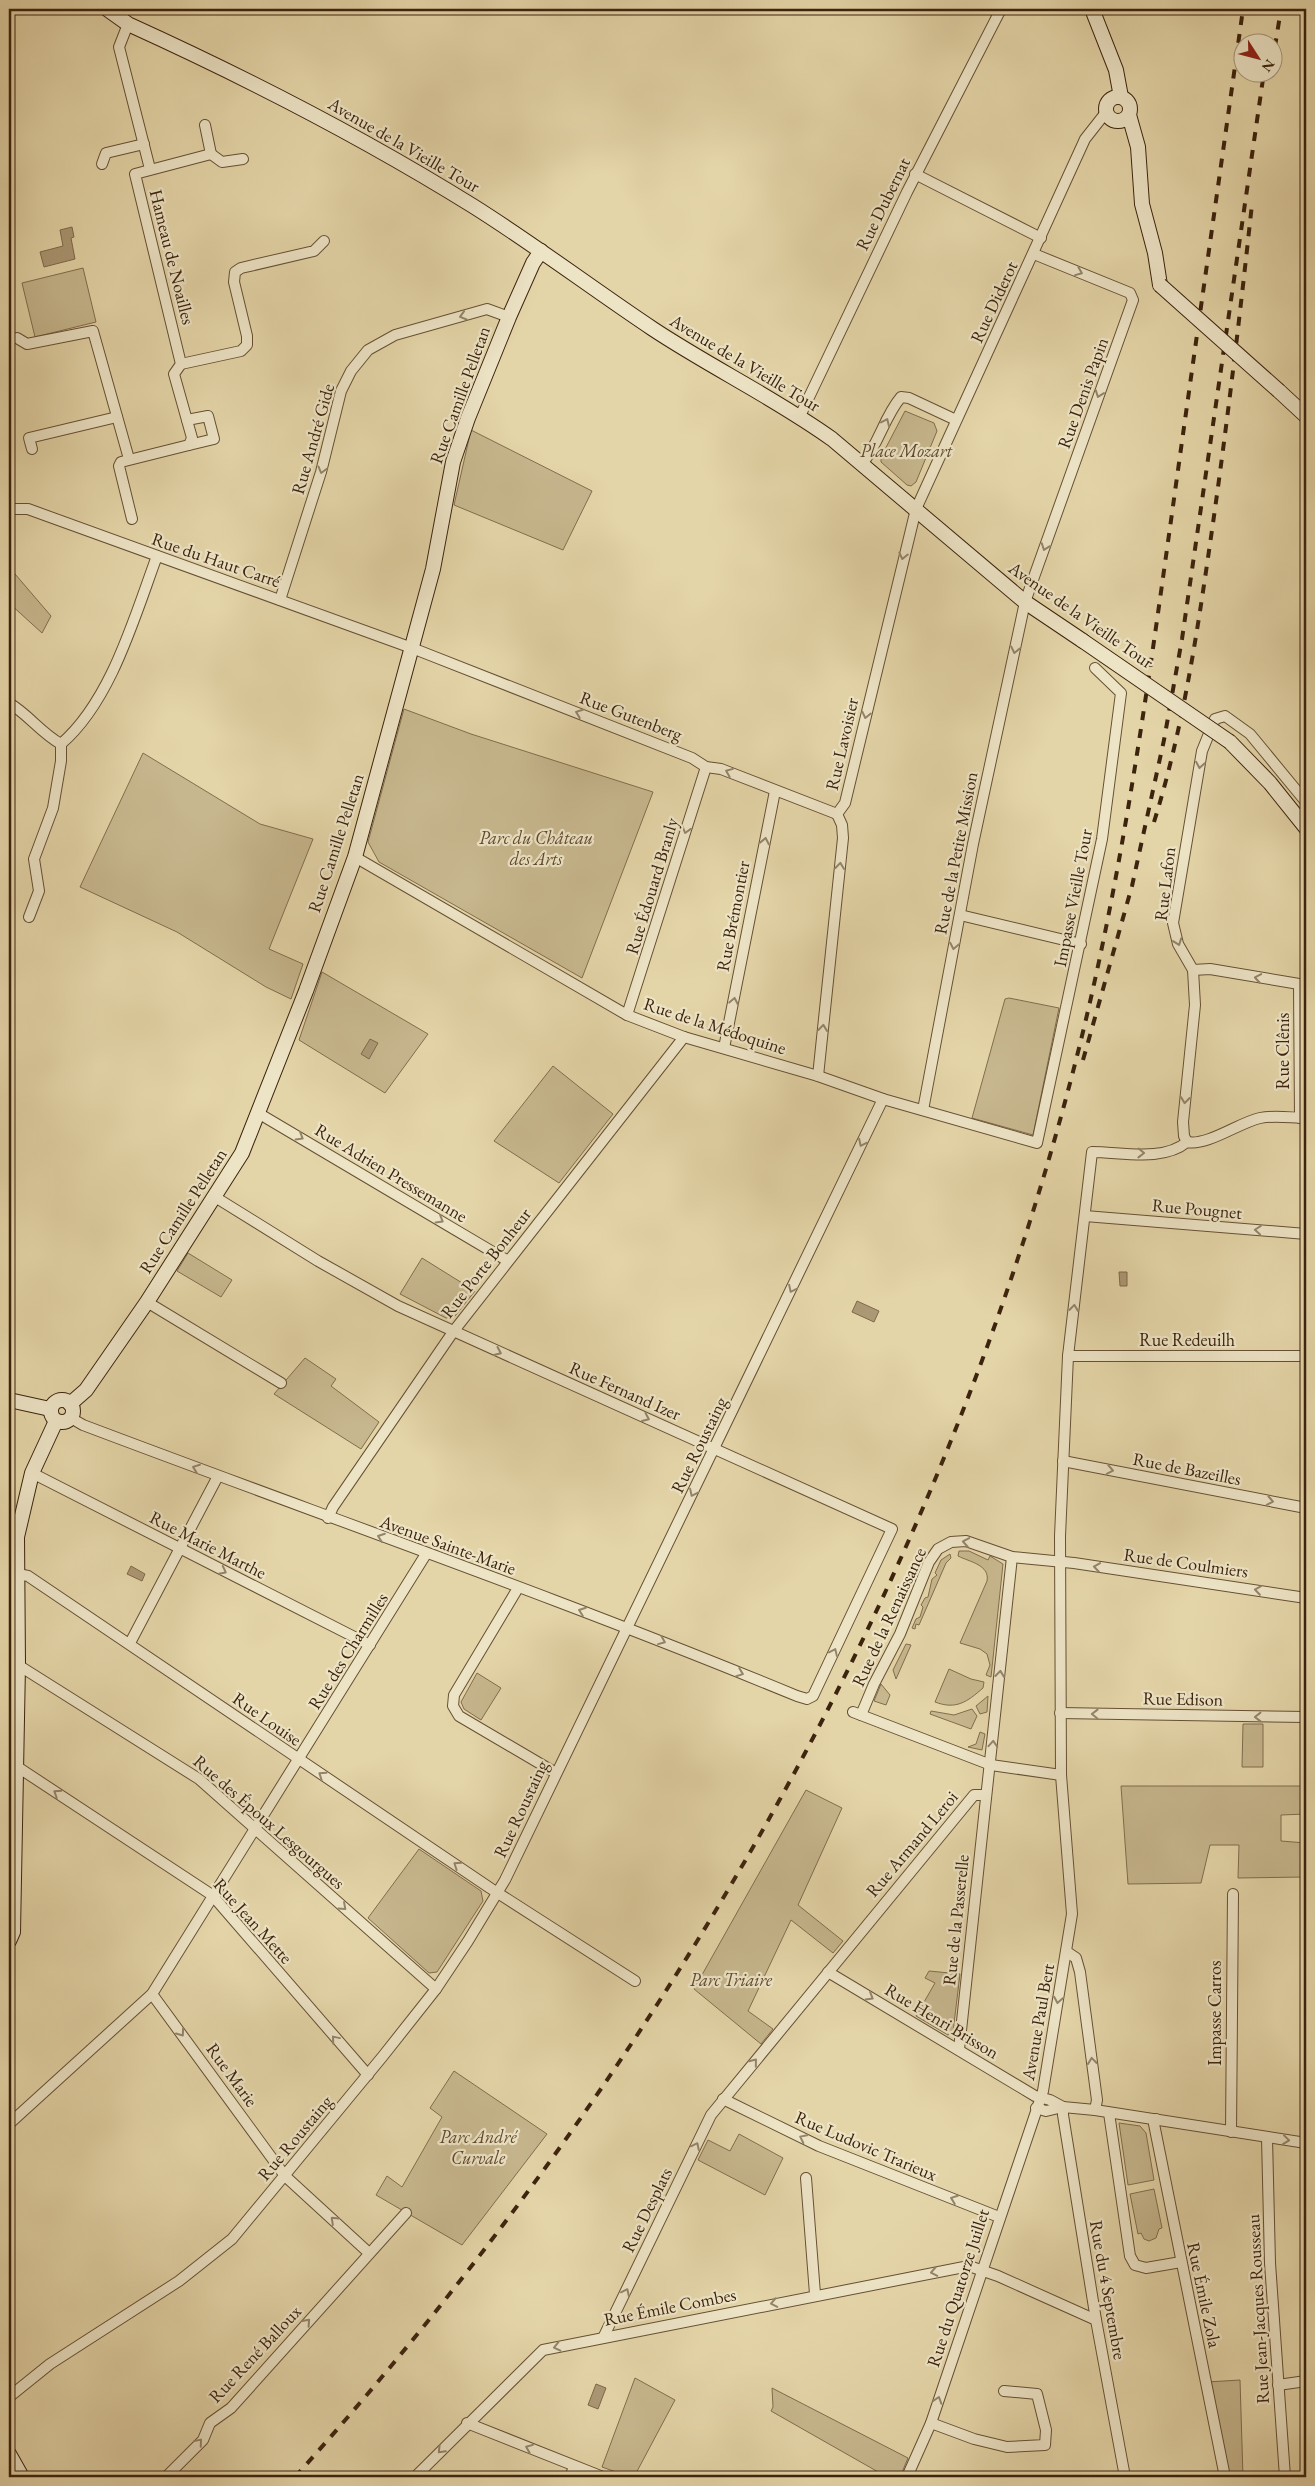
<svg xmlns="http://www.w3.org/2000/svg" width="1315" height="2486" font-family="'EB Garamond',serif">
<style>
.green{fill:#c7b78e;stroke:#826d4e}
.water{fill:#ab9874;stroke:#7f694b}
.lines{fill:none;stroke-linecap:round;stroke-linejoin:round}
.street-casing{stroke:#665034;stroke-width:12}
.secondary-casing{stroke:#3c230e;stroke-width:16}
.street{stroke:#ede4c6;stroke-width:10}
.secondary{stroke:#ede4c6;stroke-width:14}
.tram{stroke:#3c230e;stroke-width:1}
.rail{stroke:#3c230e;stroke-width:4;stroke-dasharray:9 9;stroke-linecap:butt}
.secondary-bridge-casing{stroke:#3c230e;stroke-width:16;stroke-linecap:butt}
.secondary-bridge{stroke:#ede4c6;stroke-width:14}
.oneway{stroke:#94846a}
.labels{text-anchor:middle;stroke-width:4.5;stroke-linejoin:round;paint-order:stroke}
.street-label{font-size:18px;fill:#3c230e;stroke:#ede4c6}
.park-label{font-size:18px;font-style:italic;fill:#5f482e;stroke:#ede4c6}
</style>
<rect width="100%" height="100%" fill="#e4d5a8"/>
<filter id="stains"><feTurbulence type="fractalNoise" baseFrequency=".004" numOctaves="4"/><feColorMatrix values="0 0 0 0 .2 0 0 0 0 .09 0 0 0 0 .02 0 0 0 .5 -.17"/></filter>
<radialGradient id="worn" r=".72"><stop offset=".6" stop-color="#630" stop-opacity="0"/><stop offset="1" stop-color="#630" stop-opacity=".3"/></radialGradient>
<g class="green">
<polygon points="83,268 96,322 35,337 22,283"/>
<polygon points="905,411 934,423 937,431 916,482 911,486 907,485 881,462 881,457"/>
<polygon points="471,430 592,491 563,550 454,505"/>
<polygon points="9,567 51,616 42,633 9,603"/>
<polygon points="404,709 471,734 653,792 582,978 379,862 368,842"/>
<polygon points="143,753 260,824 313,839 269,949 303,964 291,999 266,987 177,932 80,887"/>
<polygon points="322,972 428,1034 385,1093 299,1040"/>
<polygon points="1009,998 1059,1008 1033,1135 972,1118 1005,999"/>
<polygon points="553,1066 613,1114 559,1183 494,1141"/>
<polygon points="188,1253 232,1280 221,1297 177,1271"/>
<polygon points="422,1258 475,1291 455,1316 446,1318 400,1294"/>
<polygon points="305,1358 336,1379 331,1386 379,1422 361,1449 274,1394"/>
<path d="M959,1551H969L988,1560L990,1556L1003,1564L991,1677L986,1675L990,1665L987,1654L980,1649L960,1643L987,1581C990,1565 970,1562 958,1556Z"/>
<polygon points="950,1554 951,1558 946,1563 919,1625 916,1624 915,1629 912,1628 916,1619 920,1617 923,1607 921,1605 925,1598 928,1597 932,1579 937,1575 935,1573 941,1560"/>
<polygon points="906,1644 911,1645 896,1679 893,1670"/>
<path d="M949,1669L971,1679L984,1682L983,1688C967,1702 956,1710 935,1702Z"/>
<polygon points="477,1673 501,1688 481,1720 464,1709 461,1702"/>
<polygon points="881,1684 890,1695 886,1705 874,1701"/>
<polygon points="988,1696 987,1712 980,1714 976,1706"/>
<polygon points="972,1709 977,1716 971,1729 930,1714 931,1711 954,1715"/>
<polygon points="1243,1724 1263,1724 1263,1767 1242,1767"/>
<polygon points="980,1732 985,1734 982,1750 968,1747 976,1744"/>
<polygon points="1121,1786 1306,1786 1306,1814 1281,1815 1281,1841 1306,1843 1306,1877 1238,1878 1239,1845 1210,1845 1201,1883 1128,1884"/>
<polygon points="806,1790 842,1808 798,1905 843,1941 833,1953 791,1920 748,2011 773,2029 761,2044 694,1989"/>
<polygon points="419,1849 481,1891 483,1901 437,1972 429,1973 368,1918"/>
<polygon points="929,1971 960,1974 953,2032 948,2035 916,2016 935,1983 925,1978"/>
<polygon points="454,2071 547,2134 462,2245 376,2195 387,2176 402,2187 442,2117 430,2108"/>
<polygon points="1119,2123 1140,2126 1146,2133 1154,2180 1128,2185"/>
<polygon points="739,2134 783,2158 765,2195 698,2160 708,2140 730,2151"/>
<polygon points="1154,2189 1162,2228 1159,2229 1156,2238 1149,2241 1144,2239 1141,2233 1138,2234 1130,2194"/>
<polygon points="635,2378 675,2400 634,2477 630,2477 602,2467"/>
<polygon points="1240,2380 1243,2477 1228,2477 1207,2382"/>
<polygon points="772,2388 908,2458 900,2477 887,2477 771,2411 773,2407"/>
</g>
<g class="water">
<polygon points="72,227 74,237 71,238 75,259 44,267 40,252 63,246 60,230"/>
<polygon points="370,1039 378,1043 369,1059 361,1054"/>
<polygon points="1119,1272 1127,1272 1127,1286 1120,1286"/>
<polygon points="857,1301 879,1311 874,1322 852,1312"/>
<polygon points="131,1566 145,1574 142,1581 127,1574"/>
<polygon points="596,2384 606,2388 598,2409 588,2405"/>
</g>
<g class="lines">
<defs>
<g id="street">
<polyline points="128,24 119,47 150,169"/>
<polyline points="211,154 222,162 243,159"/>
<polyline points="102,164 106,153 144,144"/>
<polyline points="915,174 1041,238"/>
<polyline points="17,338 27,344 93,331 129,459"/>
<polyline points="181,364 241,351 247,345 247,336 234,282 235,272 241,268 314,251 324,241"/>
<polyline points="800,416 907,192 1001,9"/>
<polyline points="187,420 208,416 214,439 189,445"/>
<polyline points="32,449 29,438 117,417"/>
<path d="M862,464C879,444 884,417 901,397L909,398L956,420"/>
<polyline points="9,509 28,509 412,648 692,758 706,767 721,769 837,814"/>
<polyline points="132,519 119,466 121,462 189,445 192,438 174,374 181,364 135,174 211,154 205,125"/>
<polyline points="280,600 321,472 341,391 351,371 368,350 395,335 487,309 509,317"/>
<path d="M9,703C29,715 41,733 61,744C111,701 134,618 157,556"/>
<polyline points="837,814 845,803 916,509 1085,139 1107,111"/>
<polyline points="355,857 627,1015 684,1037 818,1076 883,1099 1037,1143 1102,839 1121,693 1095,668"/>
<polyline points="960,915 1081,944"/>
<polyline points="29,917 39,891 34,859 53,808 61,761 61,744"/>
<polyline points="1193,970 1210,969 1305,985"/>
<polyline points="1299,985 1300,1118"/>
<polyline points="627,1015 706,767"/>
<polyline points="724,1048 775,791"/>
<polyline points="818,1076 843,838 842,825 837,814"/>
<polyline points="923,1110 973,844 1025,602 1133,300 1130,293 1034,254"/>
<polyline points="258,1113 508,1261"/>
<polyline points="1187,1142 1184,1136 1183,1122 1195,1005 1193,970 1178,944 1173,923 1202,751 1215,719 1225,716 1250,734 1306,802"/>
<polyline points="1085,1216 1306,1234"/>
<polyline points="147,1302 281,1383"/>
<polyline points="1068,1356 1306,1356"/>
<path d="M71,1418L83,1425C321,1515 562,1599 797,1696L807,1699L813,1696L892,1529L398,1306L318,1261L215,1197"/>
<polyline points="1063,1461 1306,1508"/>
<polyline points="32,1473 370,1645"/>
<polyline points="328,1518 333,1507 453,1332 684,1037"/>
<polyline points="9,1575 18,1574 28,1576 490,1888 635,1981"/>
<polyline points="518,1588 454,1695 453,1706 459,1716 556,1773"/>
<polyline points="130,1643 218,1476"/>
<polyline points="18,1665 199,1779 436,1989"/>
<polyline points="853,1712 991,1765 1061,1775"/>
<polyline points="1060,1713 1306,1717"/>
<polyline points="861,1715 874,1684 900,1634 929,1562 938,1549 951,1542 966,1541 1012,1557 1074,1563 1306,1598"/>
<polyline points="16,1766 212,1895 368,2075"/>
<polyline points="1067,1952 1076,1958 1080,1972 1097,2100 1095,2110"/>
<polyline points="828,1972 1035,2096 1050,2100 1063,2107"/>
<polyline points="152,1994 285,2176 369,2253"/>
<polyline points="959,2049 1012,1557"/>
<polyline points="723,2099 819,2146 999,2217"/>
<polyline points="1063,2107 1063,2115 1096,2320 1125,2477"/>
<polyline points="1036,2108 1046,2111 1063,2107 1095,2110 1306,2143"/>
<polyline points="1109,2113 1130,2256 1135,2265 1146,2268 1181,2262"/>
<polyline points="1156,2119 1154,2124 1225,2477"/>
<polyline points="9,2124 152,1994 426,1554"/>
<polyline points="1231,2132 1233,1894"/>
<polyline points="1267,2138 1270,2263 1285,2477"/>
<polyline points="806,2178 815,2294"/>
<polyline points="604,2336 711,2115 974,1795 985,1795"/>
<polyline points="1278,2385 1306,2381"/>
<polyline points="9,2397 50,2364 179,2281 232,2239 383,2056 436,1989 468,1941 505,1880 883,1099"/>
<polyline points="467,2423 603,2477"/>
<polyline points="931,2423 974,2439 1007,2447 1045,2445 1046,2430 1037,2394 1004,2391"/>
<polyline points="166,2477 203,2440 210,2423 231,2408 406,2213"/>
<polyline points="415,2477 543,2350 969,2266 998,2276 1096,2320"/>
<polyline points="570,2477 574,2467"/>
<path d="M907,2477L931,2423L1043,2091L1072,1914L1061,1775L1060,1536L1068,1356L1092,1152C1122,1152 1163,1162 1187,1142C1208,1146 1238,1123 1260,1118C1274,1115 1292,1118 1306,1118"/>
</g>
<g id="secondary">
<path d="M107,9L128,24C247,78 362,137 473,206C535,245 593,289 653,329C712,368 775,398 832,439L1025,602L1083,641"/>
<polyline points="1092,9 1116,70 1121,97"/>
<circle cx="1118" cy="109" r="12"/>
<polyline points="1129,115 1138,147 1142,204 1155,253 1160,285"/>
<polyline points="1279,391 1306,416"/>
<polyline points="1230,742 1270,783 1306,828"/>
<circle cx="62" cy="1411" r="11"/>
<polyline points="9,1400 50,1409"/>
<polyline points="70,1404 86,1390 147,1302 242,1153 306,991 355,857 433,569 453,462 468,418 509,317 533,263 541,251"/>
<polyline points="9,1941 13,1932 18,1665 17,1537 32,1473 56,1421"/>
<polyline points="9,2454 22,2477"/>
</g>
</defs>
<use href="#street" class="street-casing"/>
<use href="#secondary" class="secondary-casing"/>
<use href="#street" class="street"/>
<use href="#secondary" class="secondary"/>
<polyline class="tram" points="9,2474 11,2477"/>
<g class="rail">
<polyline points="1272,65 1281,9"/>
<path d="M1154,822C1183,729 1197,634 1211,537C1227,426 1240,315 1252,204"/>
<polyline points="1083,1060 1132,886 1164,740 1182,639 1264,72"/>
<path d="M295,2477C662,2069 949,1575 1081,1040C1124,864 1148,685 1173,506C1196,340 1220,174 1243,9"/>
</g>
<defs>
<g id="secondary-bridge">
<polyline points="1160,285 1279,391"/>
<polyline points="1083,641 1230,742"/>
</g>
</defs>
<use href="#secondary-bridge" class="secondary-bridge-casing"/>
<use href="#secondary-bridge" class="secondary-bridge"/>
</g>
<defs><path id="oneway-chevron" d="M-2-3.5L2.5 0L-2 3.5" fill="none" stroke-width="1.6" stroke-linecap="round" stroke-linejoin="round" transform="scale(1.25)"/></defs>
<g class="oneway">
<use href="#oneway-chevron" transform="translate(1079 272) rotate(22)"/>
<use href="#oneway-chevron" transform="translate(463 316) rotate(163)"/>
<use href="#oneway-chevron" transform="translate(1099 394) rotate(110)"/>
<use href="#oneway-chevron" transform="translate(886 422) rotate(-65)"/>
<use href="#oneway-chevron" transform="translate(322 470) rotate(105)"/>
<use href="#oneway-chevron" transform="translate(1045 547) rotate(110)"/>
<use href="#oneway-chevron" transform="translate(903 556) rotate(103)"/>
<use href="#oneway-chevron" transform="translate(1015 650) rotate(102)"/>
<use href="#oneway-chevron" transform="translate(579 713) rotate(-159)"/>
<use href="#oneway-chevron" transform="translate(866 715) rotate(103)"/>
<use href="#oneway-chevron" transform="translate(1200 765) rotate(100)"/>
<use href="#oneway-chevron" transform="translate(729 772) rotate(-158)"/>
<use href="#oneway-chevron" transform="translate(686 830) rotate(107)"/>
<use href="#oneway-chevron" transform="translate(765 841) rotate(-79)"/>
<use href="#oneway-chevron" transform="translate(840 866) rotate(-84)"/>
<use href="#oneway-chevron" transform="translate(1178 942) rotate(70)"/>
<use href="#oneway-chevron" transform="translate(954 946) rotate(101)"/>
<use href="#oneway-chevron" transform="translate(1258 978) rotate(-170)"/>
<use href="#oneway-chevron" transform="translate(734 1001) rotate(-79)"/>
<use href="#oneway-chevron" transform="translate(823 1028) rotate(-84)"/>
<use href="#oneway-chevron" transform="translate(1185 1100) rotate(96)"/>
<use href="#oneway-chevron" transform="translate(300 1137) rotate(31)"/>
<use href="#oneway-chevron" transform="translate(862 1143) rotate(116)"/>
<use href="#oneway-chevron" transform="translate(1141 1153) rotate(1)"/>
<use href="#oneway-chevron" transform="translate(440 1220) rotate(31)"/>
<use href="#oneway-chevron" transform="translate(1258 1230) rotate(-175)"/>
<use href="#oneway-chevron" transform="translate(792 1289) rotate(116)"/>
<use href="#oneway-chevron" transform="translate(1074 1308) rotate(-83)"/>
<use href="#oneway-chevron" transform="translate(498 1352) rotate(24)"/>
<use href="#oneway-chevron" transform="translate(646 1418) rotate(24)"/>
<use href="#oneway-chevron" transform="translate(196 1468) rotate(-159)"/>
<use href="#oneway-chevron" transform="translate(1110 1470) rotate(11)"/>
<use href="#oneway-chevron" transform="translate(693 1493) rotate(116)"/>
<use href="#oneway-chevron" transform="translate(1270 1501) rotate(11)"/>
<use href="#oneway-chevron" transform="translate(381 1537) rotate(-160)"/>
<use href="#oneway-chevron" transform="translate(966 1542) rotate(-170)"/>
<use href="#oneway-chevron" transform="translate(1097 1567) rotate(-172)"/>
<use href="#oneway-chevron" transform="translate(223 1571) rotate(27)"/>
<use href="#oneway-chevron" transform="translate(1258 1590) rotate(-172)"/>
<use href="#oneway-chevron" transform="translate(582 1611) rotate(-160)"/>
<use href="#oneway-chevron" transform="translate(662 1641) rotate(22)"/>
<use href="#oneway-chevron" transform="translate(834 1652) rotate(-65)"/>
<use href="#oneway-chevron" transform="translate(740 1673) rotate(21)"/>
<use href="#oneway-chevron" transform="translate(1000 1674) rotate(-84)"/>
<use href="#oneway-chevron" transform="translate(1095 1714) rotate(-179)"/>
<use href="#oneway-chevron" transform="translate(1258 1717) rotate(-180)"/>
<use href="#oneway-chevron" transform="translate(993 1744) rotate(-86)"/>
<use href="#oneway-chevron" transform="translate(322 1775) rotate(-146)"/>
<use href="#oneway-chevron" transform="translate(57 1793) rotate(-147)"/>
<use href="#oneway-chevron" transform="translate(457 1865) rotate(-146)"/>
<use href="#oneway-chevron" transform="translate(343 1907) rotate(42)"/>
<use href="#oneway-chevron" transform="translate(870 1997) rotate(31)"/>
<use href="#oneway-chevron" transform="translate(1058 2000) rotate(100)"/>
<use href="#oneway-chevron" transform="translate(181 2033) rotate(54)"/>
<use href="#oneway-chevron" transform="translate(335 2039) rotate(-130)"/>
<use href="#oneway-chevron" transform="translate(1092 2061) rotate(-97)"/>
<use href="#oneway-chevron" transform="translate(754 2062) rotate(-51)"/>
<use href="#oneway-chevron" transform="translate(803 2138) rotate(-154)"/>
<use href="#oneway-chevron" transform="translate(1286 2140) rotate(7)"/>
<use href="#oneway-chevron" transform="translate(696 2146) rotate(-64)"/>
<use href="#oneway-chevron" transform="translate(954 2199) rotate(-159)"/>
<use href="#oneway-chevron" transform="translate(334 2220) rotate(-137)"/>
<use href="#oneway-chevron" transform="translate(934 2272) rotate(169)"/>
<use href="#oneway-chevron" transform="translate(626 2292) rotate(-64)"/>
<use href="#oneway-chevron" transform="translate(774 2303) rotate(169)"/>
<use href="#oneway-chevron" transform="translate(307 2322) rotate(-48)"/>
<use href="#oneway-chevron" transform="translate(557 2347) rotate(167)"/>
<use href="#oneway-chevron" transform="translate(938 2400) rotate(-72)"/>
<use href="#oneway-chevron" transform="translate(199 2442) rotate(-50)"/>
<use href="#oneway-chevron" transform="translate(529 2448) rotate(-158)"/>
<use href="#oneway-chevron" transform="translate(441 2450) rotate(134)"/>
</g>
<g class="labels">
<g class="street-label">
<text transform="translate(404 145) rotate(30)" y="6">Avenue de la Vieille Tour</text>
<text transform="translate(883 204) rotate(-64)" y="6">Rue Dubernat</text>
<text transform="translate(172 257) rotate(76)" y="6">Hameau de Noailles</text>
<text transform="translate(994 302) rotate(-65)" y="6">Rue Diderot</text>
<text transform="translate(745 363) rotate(31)" y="6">Avenue de la Vieille Tour</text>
<text transform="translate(1083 393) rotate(-70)" y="6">Rue Denis Papin</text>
<text transform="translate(460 395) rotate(-70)" y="6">Rue Camille Pelletan</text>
<text transform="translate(313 439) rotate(-74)" y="6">Rue André Gide</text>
<text transform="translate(216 560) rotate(19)" y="6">Rue du Haut Carré</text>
<text transform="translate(1081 615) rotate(35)" y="6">Avenue de la Vieille Tour</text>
<text transform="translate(631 716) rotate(21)" y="6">Rue Gutenberg</text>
<text transform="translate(842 744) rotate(-77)" y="6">Rue Lavoisier</text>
<text transform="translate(336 843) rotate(-72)" y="6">Rue Camille Pelletan</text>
<text transform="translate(956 853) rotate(-79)" y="6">Rue de la Petite Mission</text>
<text transform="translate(1165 884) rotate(-83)" y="6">Rue Lafon</text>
<text transform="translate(652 886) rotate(-73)" y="6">Rue Édouard Branly</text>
<text transform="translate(1073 898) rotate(-79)" y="6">Impasse Vieille Tour</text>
<text transform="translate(733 916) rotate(-79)" y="6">Rue Brémontier</text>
<text transform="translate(715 1026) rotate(18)" y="6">Rue de la Médoquine</text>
<text transform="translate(1283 1051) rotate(-90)" y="6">Rue Clênis</text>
<text transform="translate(391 1173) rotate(31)" y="6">Rue Adrien Pressemanne</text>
<text transform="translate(1197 1209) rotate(5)" y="6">Rue Pougnet</text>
<text transform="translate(183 1211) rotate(-57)" y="6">Rue Camille Pelletan</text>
<text transform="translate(486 1263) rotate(-52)" y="6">Rue Porte Bonheur</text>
<text x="1187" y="1346">Rue Redeuilh</text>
<text transform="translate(625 1391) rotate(24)" y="6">Rue Fernand Izer</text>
<text transform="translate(699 1445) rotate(-64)" y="6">Rue Roustaing</text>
<text transform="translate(1187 1469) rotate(11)" y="6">Rue de Bazeilles</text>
<text transform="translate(208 1545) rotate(27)" y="6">Rue Marie Marthe</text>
<text transform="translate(448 1545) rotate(20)" y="6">Avenue Sainte-Marie</text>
<text transform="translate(1186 1563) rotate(8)" y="6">Rue de Coulmiers</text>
<text transform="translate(889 1617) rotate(-65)" y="6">Rue de la Renaissance</text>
<text transform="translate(348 1651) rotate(-58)" y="6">Rue des Charmilles</text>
<text transform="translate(1183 1699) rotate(1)" y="6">Rue Edison</text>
<text transform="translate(267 1719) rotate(35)" y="6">Rue Louise</text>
<text transform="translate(521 1809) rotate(-65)" y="6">Rue Roustaing</text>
<text transform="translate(269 1822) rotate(41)" y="6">Rue des Époux Lesgourgues</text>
<text transform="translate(912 1844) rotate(-50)" y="6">Rue Armand Leroi</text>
<text transform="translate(956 1920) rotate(-84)" y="6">Rue de la Passerelle</text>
<text transform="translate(253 1921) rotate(48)" y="6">Rue Jean Mette</text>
<text transform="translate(1215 2013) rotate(-90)" y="6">Impasse Carros</text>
<text transform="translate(942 2021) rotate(31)" y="6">Rue Henri Brisson</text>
<text transform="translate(1038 2022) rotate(-80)" y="6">Avenue Paul Bert</text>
<text transform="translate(232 2075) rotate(54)" y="6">Rue Marie</text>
<text transform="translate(295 2138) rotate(-50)" y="6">Rue Roustaing</text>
<text transform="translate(866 2146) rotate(23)" y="6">Rue Ludovic Trarieux</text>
<text transform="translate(647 2210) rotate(-64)" y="6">Rue Desplats</text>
<text transform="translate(958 2288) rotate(-72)" y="6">Rue du Quatorze Juillet</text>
<text transform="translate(1108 2290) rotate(80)" y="6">Rue du 4 Septembre</text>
<text transform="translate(1204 2295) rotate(78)" y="6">Rue Émile Zola</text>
<text transform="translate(670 2307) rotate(-11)" y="6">Rue Émile Combes</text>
<text transform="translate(1258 2309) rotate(-93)" y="6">Rue Jean-Jacques Rousseau</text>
<text transform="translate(255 2354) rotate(-47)" y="6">Rue René Balloux</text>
</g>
<g class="park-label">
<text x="906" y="457">Place Mozart</text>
<text x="536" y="844">Parc du Château<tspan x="536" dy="21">des Arts</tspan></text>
<text x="731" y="1986">Parc Triaire</text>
<text x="478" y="2143">Parc André<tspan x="478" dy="21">Curvale</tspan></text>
</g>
</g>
<rect width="1315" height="2486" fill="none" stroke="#e4d5a8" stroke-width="30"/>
<rect x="10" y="10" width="1295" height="2466" fill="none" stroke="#3c230e" stroke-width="2.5"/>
<rect x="15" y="15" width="1285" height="2456" fill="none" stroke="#3c230e"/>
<g transform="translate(1258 58) rotate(126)"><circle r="24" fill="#ede4c6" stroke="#a6977c"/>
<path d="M0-4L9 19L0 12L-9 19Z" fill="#8f2418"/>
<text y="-8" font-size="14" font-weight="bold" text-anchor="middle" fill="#3c230e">N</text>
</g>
<rect width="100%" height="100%" filter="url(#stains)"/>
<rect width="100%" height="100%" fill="url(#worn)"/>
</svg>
